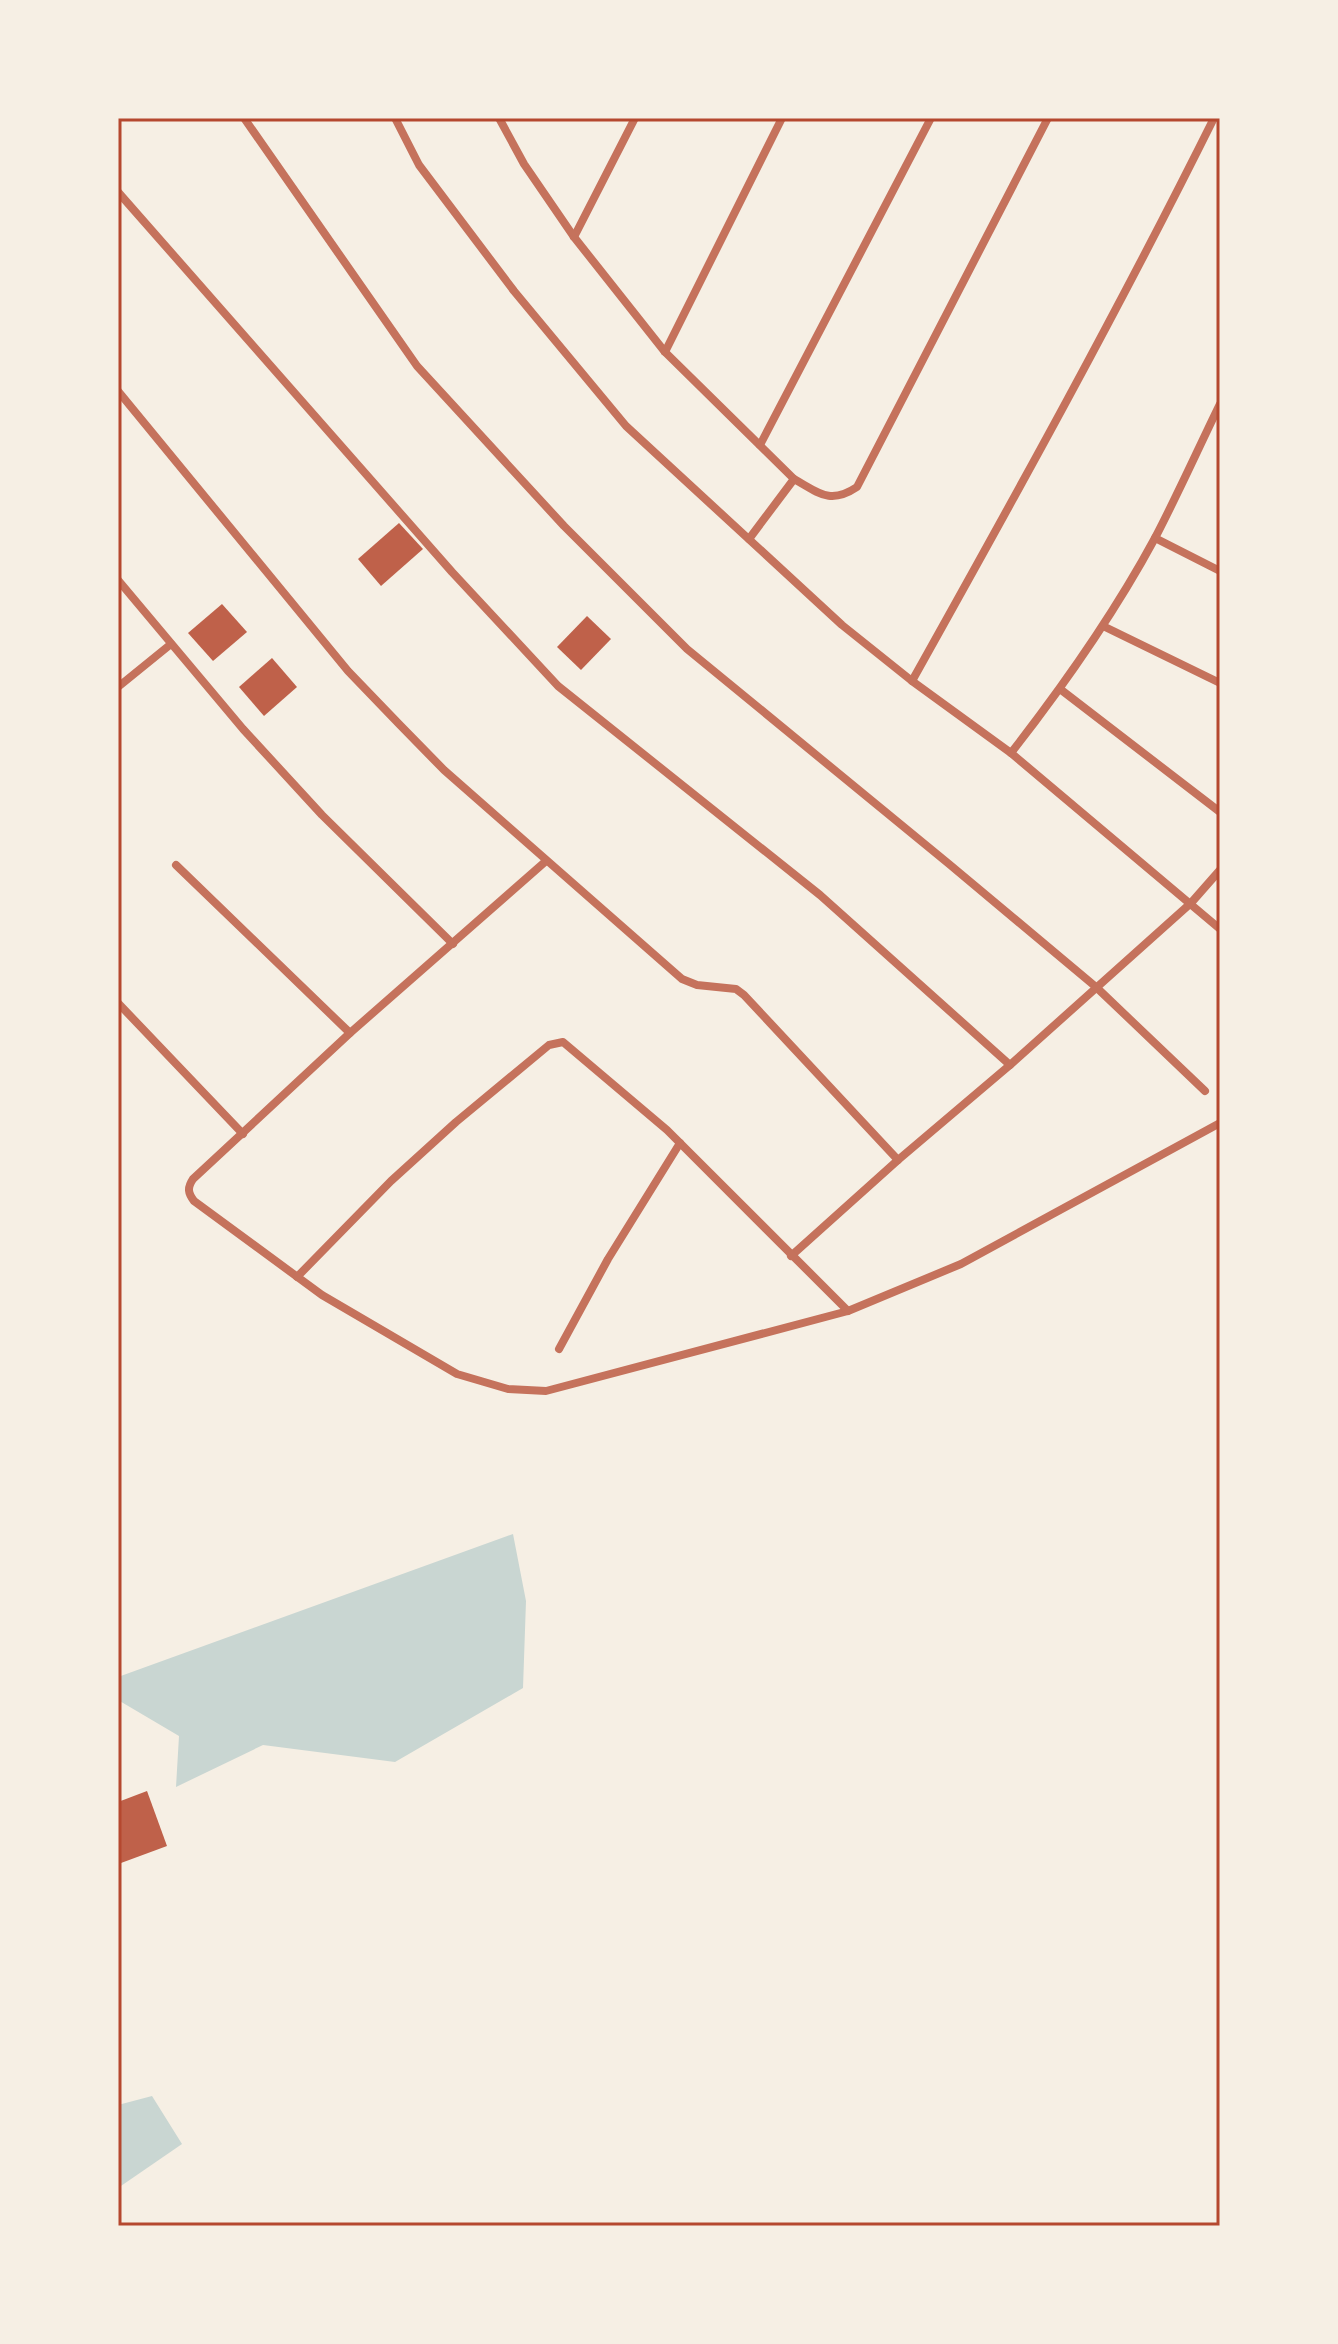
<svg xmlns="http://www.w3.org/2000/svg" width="1338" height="2344" font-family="Commissioner,sans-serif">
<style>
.water{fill:#c9d6d2}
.building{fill:#bf614a}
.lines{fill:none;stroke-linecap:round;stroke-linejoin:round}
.minor{stroke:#c5725c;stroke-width:8}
.neatline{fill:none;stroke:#b5482f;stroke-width:3}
</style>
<rect width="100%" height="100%" fill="#f6efe4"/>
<g class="water">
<polygon points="513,1534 526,1601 523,1688 395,1762 263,1745 176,1787 179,1736 118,1700 118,1677"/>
<polygon points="152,2096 182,2144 118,2188 118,2105"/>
</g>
<g class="building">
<polygon points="399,523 423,549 381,586 358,559"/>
<polygon points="222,604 247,632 213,661 188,633"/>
<polygon points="587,616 611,639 581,670 557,647"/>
<polygon points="272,658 297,687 264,716 239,687"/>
<polygon points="147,1791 167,1846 121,1863 118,1855 118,1802"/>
</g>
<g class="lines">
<g class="minor">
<polyline points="244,118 417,366 564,526 687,649 949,864 1096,987 1205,1091"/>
<polyline points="395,118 419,165 514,291 626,426 842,625 912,681 1011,753 1220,929"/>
<polyline points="499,118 524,164 574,237 665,352 794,479 749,539"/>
<polyline points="118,192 452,572 558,686 820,895 1010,1065 1191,903 1220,870"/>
<polyline points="574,237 635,118"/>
<polyline points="665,352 782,118"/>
<polyline points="118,391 348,671 399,724 444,770 682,979 697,985 736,989 744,995 898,1160"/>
<polyline points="760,445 931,118"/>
<path d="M794,479C819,493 830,505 857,487L1048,118"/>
<polyline points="1155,538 1220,571"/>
<polyline points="118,580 243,729 322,815 453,944"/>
<polyline points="1103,626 1220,683"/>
<path d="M912,681C1016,495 1119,309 1214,118"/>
<polyline points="118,687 171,644"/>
<polyline points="1060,689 1220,812"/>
<path d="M1011,753C1064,685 1114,614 1155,538C1178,494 1198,449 1220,404"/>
<path d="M546,861L350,1033L193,1179C187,1188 188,1193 194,1201L322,1295L457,1374L508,1389L546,1391L848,1311L961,1264L1220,1123"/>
<polyline points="176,865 350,1033"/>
<polyline points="118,1003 243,1134"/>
<polyline points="791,1256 898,1160 1010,1065"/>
<polyline points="297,1277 391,1181 456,1122 549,1045 563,1042 667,1130 848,1311"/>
<polyline points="559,1349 608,1259 680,1143"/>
</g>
</g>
<rect width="1338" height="2344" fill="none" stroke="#f6efe4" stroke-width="240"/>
<rect x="120" y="120" width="1098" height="2104" class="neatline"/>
</svg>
